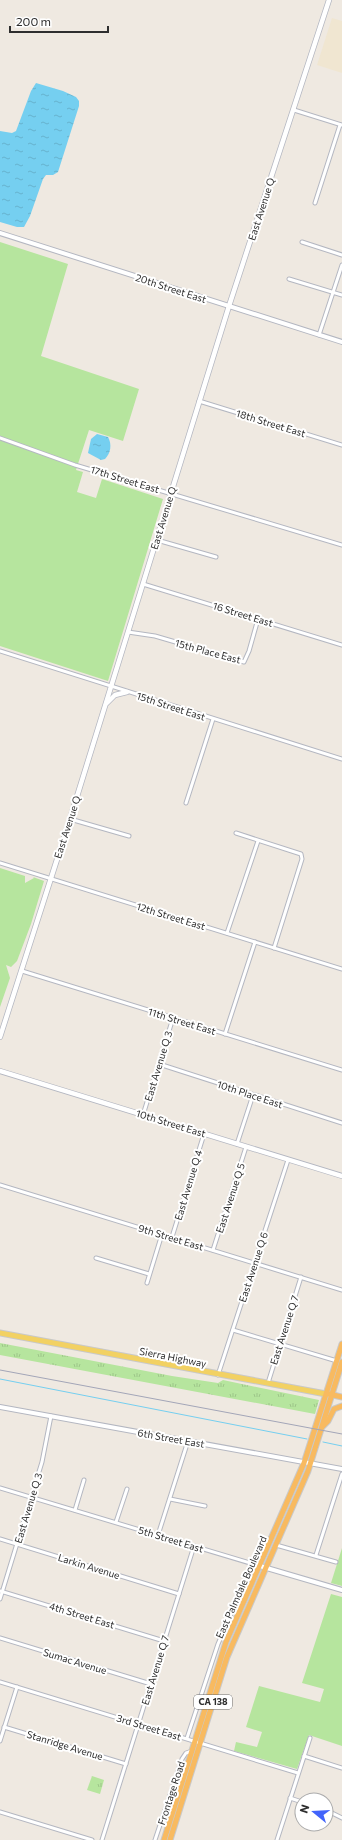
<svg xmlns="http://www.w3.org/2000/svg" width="342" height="1840" font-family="Commissioner,sans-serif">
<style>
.education{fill:#f0e6d1}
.grass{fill:#b6e59e}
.park{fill:url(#park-tufts)}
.water{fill:url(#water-ripples)}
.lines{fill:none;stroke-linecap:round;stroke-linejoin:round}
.stream{stroke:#75cff0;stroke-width:1}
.minor-casing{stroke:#b4b7c1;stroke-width:5}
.tertiary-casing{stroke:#b4b7c1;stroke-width:6}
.secondary-casing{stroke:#b4b7c1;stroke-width:6}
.primary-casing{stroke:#c9c9c9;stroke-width:7}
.trunk-casing{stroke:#c9c9c9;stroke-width:7}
.minor{stroke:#fff;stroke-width:3}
.tertiary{stroke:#fff;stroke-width:4}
.secondary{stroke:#fff;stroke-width:4.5}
.primary{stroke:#f2d163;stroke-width:5}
.trunk{stroke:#f8ba60;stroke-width:5}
.rail{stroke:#a3a6b8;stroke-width:1}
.labels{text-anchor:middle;stroke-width:4;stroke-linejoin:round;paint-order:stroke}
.shield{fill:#fff;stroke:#6d6d6d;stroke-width:1}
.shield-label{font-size:9px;font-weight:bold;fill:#2e2e2e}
.street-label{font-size:10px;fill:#2e2e2e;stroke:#fff}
</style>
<defs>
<pattern id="park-tufts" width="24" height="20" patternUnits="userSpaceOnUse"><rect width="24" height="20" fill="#b6e59e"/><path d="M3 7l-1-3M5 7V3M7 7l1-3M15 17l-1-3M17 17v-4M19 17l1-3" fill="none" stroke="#9dc588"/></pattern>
<pattern id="water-ripples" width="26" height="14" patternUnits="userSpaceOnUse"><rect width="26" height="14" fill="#75cff0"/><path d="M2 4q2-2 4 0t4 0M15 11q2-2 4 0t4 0" fill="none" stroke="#66b2ce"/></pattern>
</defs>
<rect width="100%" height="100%" fill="#efe9e1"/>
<polygon class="education" points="332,18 342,21 342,73 317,65"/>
<g class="grass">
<polygon points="0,242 68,264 41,356 139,389 123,441 89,430 76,470 83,472 77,492 96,498 102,479 163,499 108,681 0,646"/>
<polygon points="0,868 25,876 25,883 34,878 33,877 44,881 31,924 17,961 11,967 6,965 10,978 0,1007"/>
<polygon points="342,1548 342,1586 331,1583"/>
<polygon points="331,1594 342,1597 342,1746 309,1735 297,1769 234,1751 236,1742 257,1747 262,1732 246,1727 259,1686 320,1702 324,1689 302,1683"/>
</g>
<g class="park">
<polygon points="0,1343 172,1376 218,1383 223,1380 319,1400 315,1414 0,1355"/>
<polygon points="92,1776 104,1780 100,1794 87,1790"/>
</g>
<g class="water">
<polygon points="36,83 63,91 76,97 79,101 79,106 58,172 53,175 46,175 43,179 30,216 24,227 17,227 0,222 0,131 12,133 16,131 31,91"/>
<path d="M97,434L108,437C112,444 111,453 105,459L101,460L88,453L91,439Z"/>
</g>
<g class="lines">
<g class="stream">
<polyline points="0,1379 307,1439"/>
<polyline points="323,1442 342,1446"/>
</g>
<defs>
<g id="minor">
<polyline points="294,110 342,125"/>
<polyline points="315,203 340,125"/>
<polyline points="302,242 342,255"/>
<polyline points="289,279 342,295"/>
<polyline points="319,335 342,265"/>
<polyline points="199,401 342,445"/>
<polyline points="0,438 75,465 342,545"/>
<polyline points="157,540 216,557"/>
<polyline points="143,584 342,645"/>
<polyline points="128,632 155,636 244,662 249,651 258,619"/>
<polyline points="0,651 342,759"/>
<polyline points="186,803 213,719"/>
<polyline points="70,819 129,836"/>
<polyline points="236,833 301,854 302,859 274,948"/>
<polyline points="0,863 342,969"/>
<polyline points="227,933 258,841"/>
<polyline points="22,971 342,1070"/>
<polyline points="225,1034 255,942"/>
<polyline points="159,1064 342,1123"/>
<polyline points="143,1115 173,1018"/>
<polyline points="237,1144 253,1095"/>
<polyline points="0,1185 342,1290"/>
<polyline points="172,1237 204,1134"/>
<polyline points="213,1250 246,1147"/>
<polyline points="96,1258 149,1274"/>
<polyline points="147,1283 162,1234"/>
<polyline points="233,1330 337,1361"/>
<polyline points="218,1375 288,1160"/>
<polyline points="268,1383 301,1277"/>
<polyline points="0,1488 260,1566"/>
<polyline points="170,1499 205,1506"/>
<polyline points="75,1510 84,1480"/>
<polyline points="116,1522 127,1489"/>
<polyline points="158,1535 188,1441"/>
<polyline points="0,1539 179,1594"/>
<polyline points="276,1545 336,1562"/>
<polyline points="316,1555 342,1474"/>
<polyline points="0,1591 164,1641"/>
<polyline points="0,1599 42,1462 51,1416"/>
<polyline points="0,1638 151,1684"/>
<polyline points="0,1682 298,1773"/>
<polyline points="4,1727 126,1764"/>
<polyline points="187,1738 218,1644 243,1586 251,1577 255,1577"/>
<polyline points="0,1741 17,1687"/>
<polyline points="304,1756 342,1768"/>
<polyline points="290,1798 302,1802"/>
<polyline points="326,1810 342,1818"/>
<polyline points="0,1812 92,1840"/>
<polyline points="102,1840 194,1546"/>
<polyline points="155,1840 182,1759 186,1753 192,1751"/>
<polyline points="277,1840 310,1738"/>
</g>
<g id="tertiary">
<polyline points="0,233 342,342"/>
<polyline points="0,1407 342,1469"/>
<polyline points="260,1566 342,1590"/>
</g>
<g id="secondary">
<polyline points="107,703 115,695 127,692"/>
<polyline points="0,1037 70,819 229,306 329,0"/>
<polyline points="0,1071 342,1176"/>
</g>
<polyline id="primary" points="0,1333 326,1394"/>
<g id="trunk">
<polyline points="329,1394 342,1397"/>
<polyline points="323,1426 328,1421 334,1409 342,1406"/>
<polyline points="164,1840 226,1642 304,1463 342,1344"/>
<polyline points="170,1840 227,1657 308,1471 342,1362"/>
</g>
</defs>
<use href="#minor" class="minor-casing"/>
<use href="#tertiary" class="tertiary-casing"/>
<use href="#secondary" class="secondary-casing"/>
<use href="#primary" class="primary-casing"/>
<use href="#trunk" class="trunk-casing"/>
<use href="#minor" class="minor"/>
<use href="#tertiary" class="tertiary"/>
<use href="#secondary" class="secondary"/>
<use href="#primary" class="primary"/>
<use href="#trunk" class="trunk"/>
<polyline class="rail" points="0,1370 342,1434"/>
</g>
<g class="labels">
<rect class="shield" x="194" y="1695" width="38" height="14" rx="3"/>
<g class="shield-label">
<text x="213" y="1705">CA 138</text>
</g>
<g class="street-label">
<text transform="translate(261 209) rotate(-72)" y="4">East Avenue Q</text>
<text transform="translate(171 288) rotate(18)" y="4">20th Street East</text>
<text transform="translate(271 423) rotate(17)" y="4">18th Street East</text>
<text transform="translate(125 479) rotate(17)" y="4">17th Street East</text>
<text transform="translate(163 518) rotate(-73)" y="4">East Avenue Q</text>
<text transform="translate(243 614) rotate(17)" y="4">16 Street East</text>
<text transform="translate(208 651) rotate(15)" y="4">15th Place East</text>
<text transform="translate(171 706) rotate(18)" y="4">15th Street East</text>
<text transform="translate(67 827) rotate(-72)" y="4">East Avenue Q</text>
<text transform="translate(171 916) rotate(17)" y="4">12th Street East</text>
<text transform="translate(182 1021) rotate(17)" y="4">11th Street East</text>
<text transform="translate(158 1066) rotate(-73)" y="4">East Avenue Q 3</text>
<text transform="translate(250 1094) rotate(18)" y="4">10th Place East</text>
<text transform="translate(171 1123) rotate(17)" y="4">10th Street East</text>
<text transform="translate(188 1185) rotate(-73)" y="4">East Avenue Q 4</text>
<text transform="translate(230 1198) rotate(-72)" y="4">East Avenue Q 5</text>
<text transform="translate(171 1237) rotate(17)" y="4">9th Street East</text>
<text transform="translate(253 1267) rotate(-72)" y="4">East Avenue Q 6</text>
<text transform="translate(284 1330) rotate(-72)" y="4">East Avenue Q 7</text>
<text transform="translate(173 1357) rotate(11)" y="4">Sierra Highway</text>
<text transform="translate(171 1438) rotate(10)" y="4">6th Street East</text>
<text transform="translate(28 1508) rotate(-73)" y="4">East Avenue Q 3</text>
<text transform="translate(171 1539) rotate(17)" y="4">5th Street East</text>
<text transform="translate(89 1566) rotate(17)" y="4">Larkin Avenue</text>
<text transform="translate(241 1587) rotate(-66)" y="4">East Palmdale Boulevard</text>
<text transform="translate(82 1615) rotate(17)" y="4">4th Street East</text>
<text transform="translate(75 1661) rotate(17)" y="4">Sumac Avenue</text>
<text transform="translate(155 1670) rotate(-73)" y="4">East Avenue Q 7</text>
<text transform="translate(149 1727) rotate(17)" y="4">3rd Street East</text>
<text transform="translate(65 1745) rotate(17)" y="4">Stanridge Avenue</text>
<text transform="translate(171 1793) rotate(-72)" y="4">Frontage Road</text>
</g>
</g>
<g transform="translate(314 1812) rotate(288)"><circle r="19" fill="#ffffff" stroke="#ababab"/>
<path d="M0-3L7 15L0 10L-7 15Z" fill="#4264fb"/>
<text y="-6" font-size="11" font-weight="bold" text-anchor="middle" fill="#2e2e2e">N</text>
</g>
<path d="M10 26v6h98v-6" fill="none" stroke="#2e2e2e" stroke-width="2"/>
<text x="16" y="26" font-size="12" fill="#2e2e2e" stroke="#ffffff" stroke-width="3" paint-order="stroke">200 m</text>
</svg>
